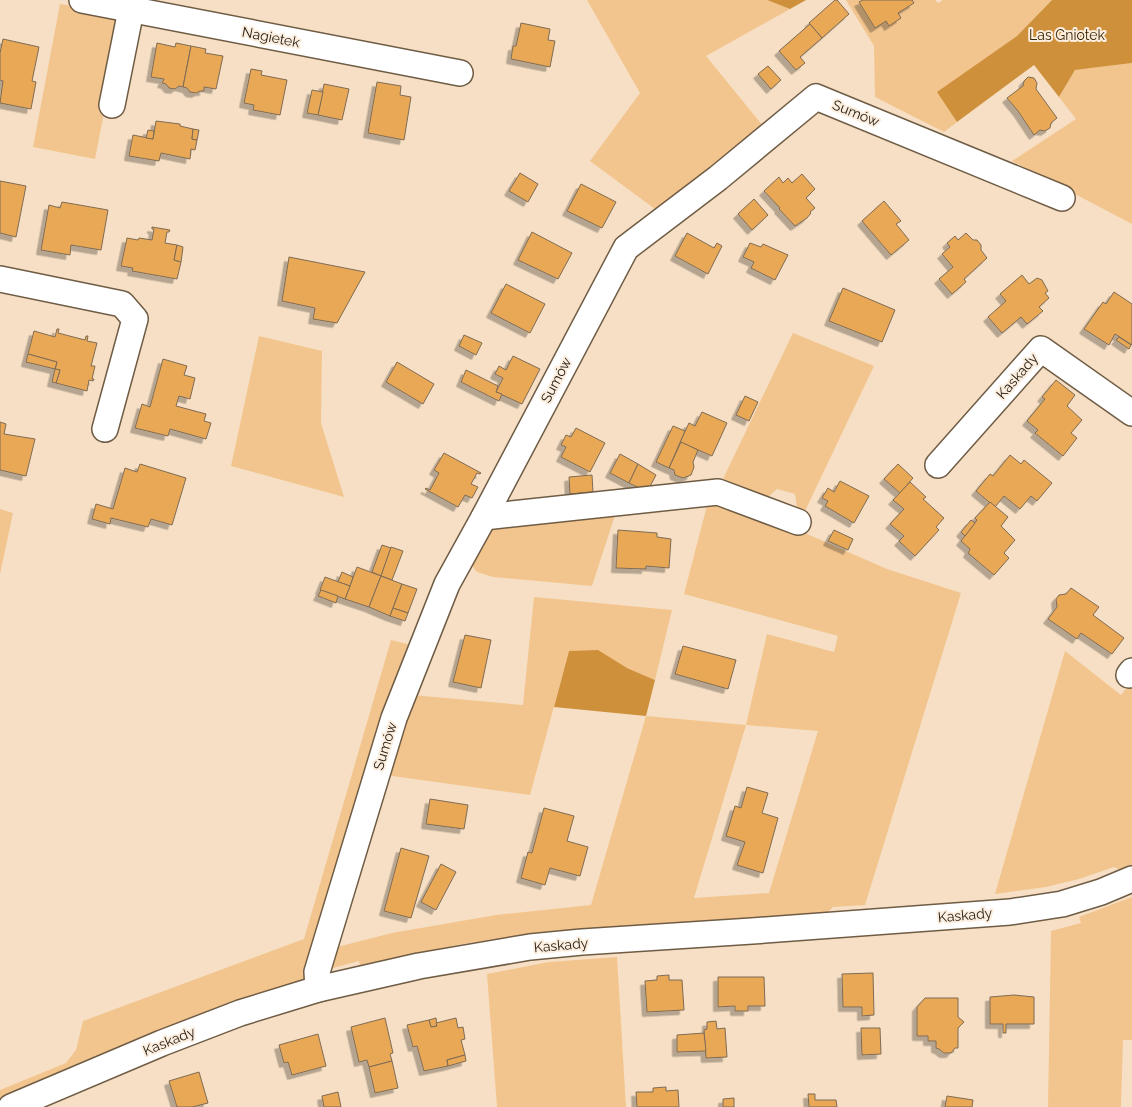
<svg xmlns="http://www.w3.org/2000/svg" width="1132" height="1107" font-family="Raleway,sans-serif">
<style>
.green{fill:#f3c58e;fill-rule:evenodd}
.forest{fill:#cf903c}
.building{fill:#e8a856;stroke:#7f6b54;filter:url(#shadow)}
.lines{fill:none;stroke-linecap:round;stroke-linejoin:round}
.minor-casing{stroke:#6f5c45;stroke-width:28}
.minor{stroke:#fff;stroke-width:25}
.labels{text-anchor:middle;stroke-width:4;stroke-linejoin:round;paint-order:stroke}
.park-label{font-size:14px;fill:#3b2300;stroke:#fceede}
.street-label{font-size:14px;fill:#20180e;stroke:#fceede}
</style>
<defs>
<filter id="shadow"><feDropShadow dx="-4.5" dy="4.5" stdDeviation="0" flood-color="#0004"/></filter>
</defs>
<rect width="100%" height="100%" fill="#f6dfc4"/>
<g class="green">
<polygon points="587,0 767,0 790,9 706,56 763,126 659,212 590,161 640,93"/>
<polygon points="846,0 863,0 859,3 875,28 886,21 889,25 901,18 898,13 914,3 912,0 935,0 938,3 943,0 1052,0 1017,36 938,92 957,122 944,132 875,97 874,46"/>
<polygon points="60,4 123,14 95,159 33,147"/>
<polygon points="1132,63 1132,224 1012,161 1076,119 1059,97 1075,70"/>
<polygon points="793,333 874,366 805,511 797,508 795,494 777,489 766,499 723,479"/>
<polygon points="259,336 322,351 321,423 344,497 231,466"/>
<path d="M709,498L791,527L887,569L961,593L865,905L833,907L827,913L554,931L462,944L360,967L359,961L333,968L329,963L337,947L392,933L496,915L591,905L646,716L746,725L767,634L834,652L838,636L684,594ZM746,725L818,731L769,893L694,898Z"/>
<polygon points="0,509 13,513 0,574"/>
<polygon points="617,509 592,586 493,577 477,572 470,563 492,523"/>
<polygon points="534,597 672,610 655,680 627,668 569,651 530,795 385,775 412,695 523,705"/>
<polygon points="391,640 411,645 310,971 300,984 157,1034 0,1100 0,1090 66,1063 76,1050 83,1021 304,939"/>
<polygon points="1065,651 1121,695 1132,681 1132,868 1125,872 1114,867 1079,879 1046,887 995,894"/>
<polygon points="1132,897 1132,1040 1123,1040 1121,1107 1048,1107 1051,931 1081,923 1079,917"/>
<polygon points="617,957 626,1107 497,1107 487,974 549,962"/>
</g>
<g class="forest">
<polygon points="767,0 806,0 790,9"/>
<polygon points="1052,0 1132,0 1132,63 1075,70 1059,97 1034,65 957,122 937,92 1017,36"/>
<polygon points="598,650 627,668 655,680 646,716 554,707 569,651"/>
</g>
<g class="building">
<polygon points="835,0 837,0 849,14 822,38 809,23"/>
<polygon points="863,0 912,0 914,3 898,13 901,18 889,26 886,21 875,28 859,2"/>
<polygon points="521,23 550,29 548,40 555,41 550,67 511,59 513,46 516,46"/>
<polygon points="810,24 822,38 800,57 805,63 796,70 779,51"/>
<polygon points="3,39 39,47 32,81 36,82 31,109 0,103 3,81 0,80 0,53"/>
<polygon points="157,43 175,47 176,43 191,46 183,87 179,86 175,89 169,88 166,84 162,83 164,79 151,77"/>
<polygon points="191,46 206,49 205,53 223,56 216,89 204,87 204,91 200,91 196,93 190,92 187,88 183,87"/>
<polygon points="768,66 781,80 771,89 758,74"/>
<polygon points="251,69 262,71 261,75 287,80 280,115 253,110 254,105 244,103"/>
<polygon points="1028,77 1034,78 1037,83 1036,89 1057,118 1051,123 1050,128 1045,131 1040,130 1034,135 1018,111 1007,98 1023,86 1024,81"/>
<polygon points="377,82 401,86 400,95 411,97 404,140 368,133"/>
<polygon points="324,84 349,89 342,120 318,115"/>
<polygon points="312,90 323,92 318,115 307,113"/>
<polygon points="156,121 180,124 180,126 193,129 192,139 197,140 195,150 191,149 190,159 161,153 159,161 129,156 133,135 153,139"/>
<polygon points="193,129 199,130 197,140 192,139"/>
<polygon points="148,130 154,131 153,139 146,138"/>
<polygon points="520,173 538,184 528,202 509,191"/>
<polygon points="802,174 815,189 806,198 815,208 810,212 811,213 807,218 795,226 779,209 780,208 764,191 779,177 783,183 788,178 792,183"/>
<polygon points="0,181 26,186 16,237 0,233"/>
<polygon points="581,184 616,202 602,228 567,211"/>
<polygon points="754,199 768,215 752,230 738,214"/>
<polygon points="884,201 901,221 896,224 909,240 891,255 862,221"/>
<polygon points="62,202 108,210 101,250 71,245 70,255 41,250 49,205 60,208"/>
<polygon points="152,227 170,230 169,232 167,232 165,243 177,245 174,260 181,262 177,279 132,271 133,268 121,266 127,238 138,240 139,238 152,240 154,229 152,229"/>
<polygon points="532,232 572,253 558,279 518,260"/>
<polygon points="687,233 714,248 717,243 722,246 708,274 675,256"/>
<polygon points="966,233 973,240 977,240 981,245 981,250 987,258 964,279 966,282 952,294 939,279 953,267 942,254 950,247 947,243 955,236 958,240"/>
<polygon points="750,243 761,247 763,244 788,255 775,280 751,268 754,262 743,257"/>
<polygon points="177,245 183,247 181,262 174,260"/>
<polygon points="289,257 365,272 337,323 313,319 315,308 282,301"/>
<polygon points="1022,275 1029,284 1037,278 1042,280 1048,291 1045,293 1049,298 1039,307 1043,311 1027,324 1021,317 1002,333 988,317 1006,301 1000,294"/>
<polygon points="506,284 545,304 530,333 491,313"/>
<polygon points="843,288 895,310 882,342 829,321"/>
<polygon points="1114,292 1132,304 1132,345 1115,334 1109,345 1084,329 1103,302 1106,304"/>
<polygon points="57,329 59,329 58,333 85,340 86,336 88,336 87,341 97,343 91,366 95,366 92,379 94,379 93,381 89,380 87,391 56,383 60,370 55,369 57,362 28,354 34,331 55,337"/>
<polygon points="464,335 482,343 476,355 459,346"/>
<polygon points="1119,337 1131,345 1129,349 1116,340"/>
<polygon points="28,354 57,362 55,369 26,362"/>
<polygon points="513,356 540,369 522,404 496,392 503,378 495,374 499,366 506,370"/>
<polygon points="163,359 187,366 184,375 195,378 190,399 179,396 176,406 206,414 204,421 211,423 206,439 170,429 168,436 135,428 142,404 150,407"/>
<polygon points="397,362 434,384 423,404 386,382"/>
<polygon points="55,369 60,370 56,383 52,382"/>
<polygon points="466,370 498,386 496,392 502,394 499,401 461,382"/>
<polygon points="1056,380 1075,395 1067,406 1082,420 1071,433 1077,438 1063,456 1035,433 1038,430 1027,421 1045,399 1042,397"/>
<polygon points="745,396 758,402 749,421 736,415"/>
<polygon points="702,412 727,423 712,456 680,442 689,423 695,426"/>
<polygon points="0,422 6,424 4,434 35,439 26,476 0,470"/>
<polygon points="673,426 685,431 669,468 656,462"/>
<polygon points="576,428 605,443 590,472 561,457 566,447 561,445 566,435 571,437"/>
<polygon points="681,442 698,450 693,462 694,467 691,475 683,478 675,475 674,470 669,468"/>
<polygon points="444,453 481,473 480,474 477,473 471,484 478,487 472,498 465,495 458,507 425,489 426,488 430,490 439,473 434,470"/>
<polygon points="620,454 638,464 629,483 610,473"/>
<polygon points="1010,455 1021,464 1024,460 1052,483 1037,501 1031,496 1020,509 1004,496 995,507 976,491 990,474 993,476"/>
<polygon points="140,464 186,478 172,525 151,519 148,527 111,518 110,524 92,519 96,504 113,509 125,468 137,472"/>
<polygon points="638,464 656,475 647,492 629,483"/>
<polygon points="898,464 913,478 900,493 884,479"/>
<polygon points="592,475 593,492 570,494 569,477"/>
<polygon points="840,481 869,496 854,523 825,506 828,501 822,498 828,488 834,492"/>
<polygon points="910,482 926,497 923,499 944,518 936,527 939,530 915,556 899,541 904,536 890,524 904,509 893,500"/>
<polygon points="990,502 1008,517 1001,526 1015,540 1004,553 1009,558 994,575 968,553 970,549 961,541 977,520 975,518"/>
<polygon points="971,520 975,523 965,536 961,532"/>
<polygon points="618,530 657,533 657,537 671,539 669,568 646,566 646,569 616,568"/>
<polygon points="834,530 853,539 848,550 828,541"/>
<polygon points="382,545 391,548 381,576 372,572"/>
<polygon points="391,547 403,551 392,580 381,576"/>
<polygon points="357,567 381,576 369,607 345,599"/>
<polygon points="342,572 353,577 350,586 338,582"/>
<polygon points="381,576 402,584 390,616 369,607"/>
<polygon points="325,577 350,586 345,599 320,590"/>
<polygon points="402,584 417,589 408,613 393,608"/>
<polygon points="1071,588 1099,607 1093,615 1124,638 1112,654 1081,633 1077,639 1048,619 1057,607 1056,599 1059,595 1066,594"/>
<polygon points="321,590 338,596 336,603 318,596"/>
<polygon points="393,608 408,613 405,621 390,616"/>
<polygon points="465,635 491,640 481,688 453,682"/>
<polygon points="683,646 736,660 728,689 675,674"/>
<polygon points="747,787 768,793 762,813 778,818 763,873 737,865 745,842 726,836 735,806 741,808"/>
<polygon points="430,799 468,805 464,829 426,824"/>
<polygon points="544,808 574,816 567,841 588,847 580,876 550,868 545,885 521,878 528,852 532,853"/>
<polygon points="401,848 429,856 411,918 384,911"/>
<polygon points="441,864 456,872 436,910 421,902"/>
<polygon points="873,973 874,1015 862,1016 862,1007 843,1007 842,974"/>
<polygon points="669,975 669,980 682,980 684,1010 647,1012 645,981 657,980 657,976"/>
<polygon points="718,977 764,977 765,1006 748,1006 748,1011 735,1011 735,1006 718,1007"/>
<polygon points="1014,995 1034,997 1034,1024 1006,1024 1006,1033 1003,1033 1003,1024 990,1024 990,997"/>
<polygon points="925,998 958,998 958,1017 964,1022 958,1028 958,1048 955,1048 951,1053 944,1053 939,1049 936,1048 936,1041 928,1041 928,1036 917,1036 917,1007"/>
<polygon points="385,1018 393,1053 390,1054 392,1061 369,1067 367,1060 359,1062 351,1027"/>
<polygon points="436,1018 437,1026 431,1027 429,1020"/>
<polygon points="456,1018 458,1028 463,1027 465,1039 461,1040 465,1055 447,1060 448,1066 424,1071 417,1046 413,1047 407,1025 429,1020 431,1027 437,1026 436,1023"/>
<polygon points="716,1021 717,1029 725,1028 727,1057 706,1058 704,1030 707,1029 707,1022"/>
<polygon points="861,1028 880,1028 881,1054 862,1055"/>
<polygon points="704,1033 706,1051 677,1052 677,1035"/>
<polygon points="318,1034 326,1066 292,1075 288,1062 284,1063 279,1045"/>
<polygon points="465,1055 466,1061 448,1066 447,1060"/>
<polygon points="392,1061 398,1088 375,1093 369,1067"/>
<polygon points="199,1072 208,1103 192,1107 177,1107 169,1081"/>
<polygon points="666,1087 666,1091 678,1090 679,1107 637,1107 636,1092 653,1092 653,1088"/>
<polygon points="338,1092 341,1107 324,1107 322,1096"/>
<polygon points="808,1094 815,1094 815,1100 836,1100 837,1107 809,1107"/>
<polygon points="947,1096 973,1100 972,1107 945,1107"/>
<polygon points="734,1098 734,1107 723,1107 723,1099"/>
</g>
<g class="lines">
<defs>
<g id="minor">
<polyline points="82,0 460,73"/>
<polyline points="112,105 131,10"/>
<polyline points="0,279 122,304 135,319 105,429"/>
<polyline points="938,465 1041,349 1132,413"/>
<polyline points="484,517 718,492 798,522"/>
<polyline points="1129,675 1132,671"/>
<polyline points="318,989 317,972 394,718 447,584 484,517 626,248 718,178 816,97 1062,198"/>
<polyline points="11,1107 162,1043 240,1013 318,989 419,966 530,947 582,942 752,931 1010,912 1062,904 1101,892 1132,879"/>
</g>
</defs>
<use href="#minor" class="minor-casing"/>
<use href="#minor" class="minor"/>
</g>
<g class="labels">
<g class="park-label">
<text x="1067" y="40">Las Gniotek</text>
</g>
<g class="street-label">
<text transform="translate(271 37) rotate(11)" y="5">Nagietek</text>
<text transform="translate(856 113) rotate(22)" y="5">Sumów</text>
<text transform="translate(1017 376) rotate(-49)" y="5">Kaskady</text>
<text transform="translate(556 380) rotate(-62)" y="5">Sumów</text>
<text transform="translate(385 746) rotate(-73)" y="5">Sumów</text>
<text transform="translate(965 915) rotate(-5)" y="5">Kaskady</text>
<text transform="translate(561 945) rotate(-5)" y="5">Kaskady</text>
<text transform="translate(169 1041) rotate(-22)" y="5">Kaskady</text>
</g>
</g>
</svg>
